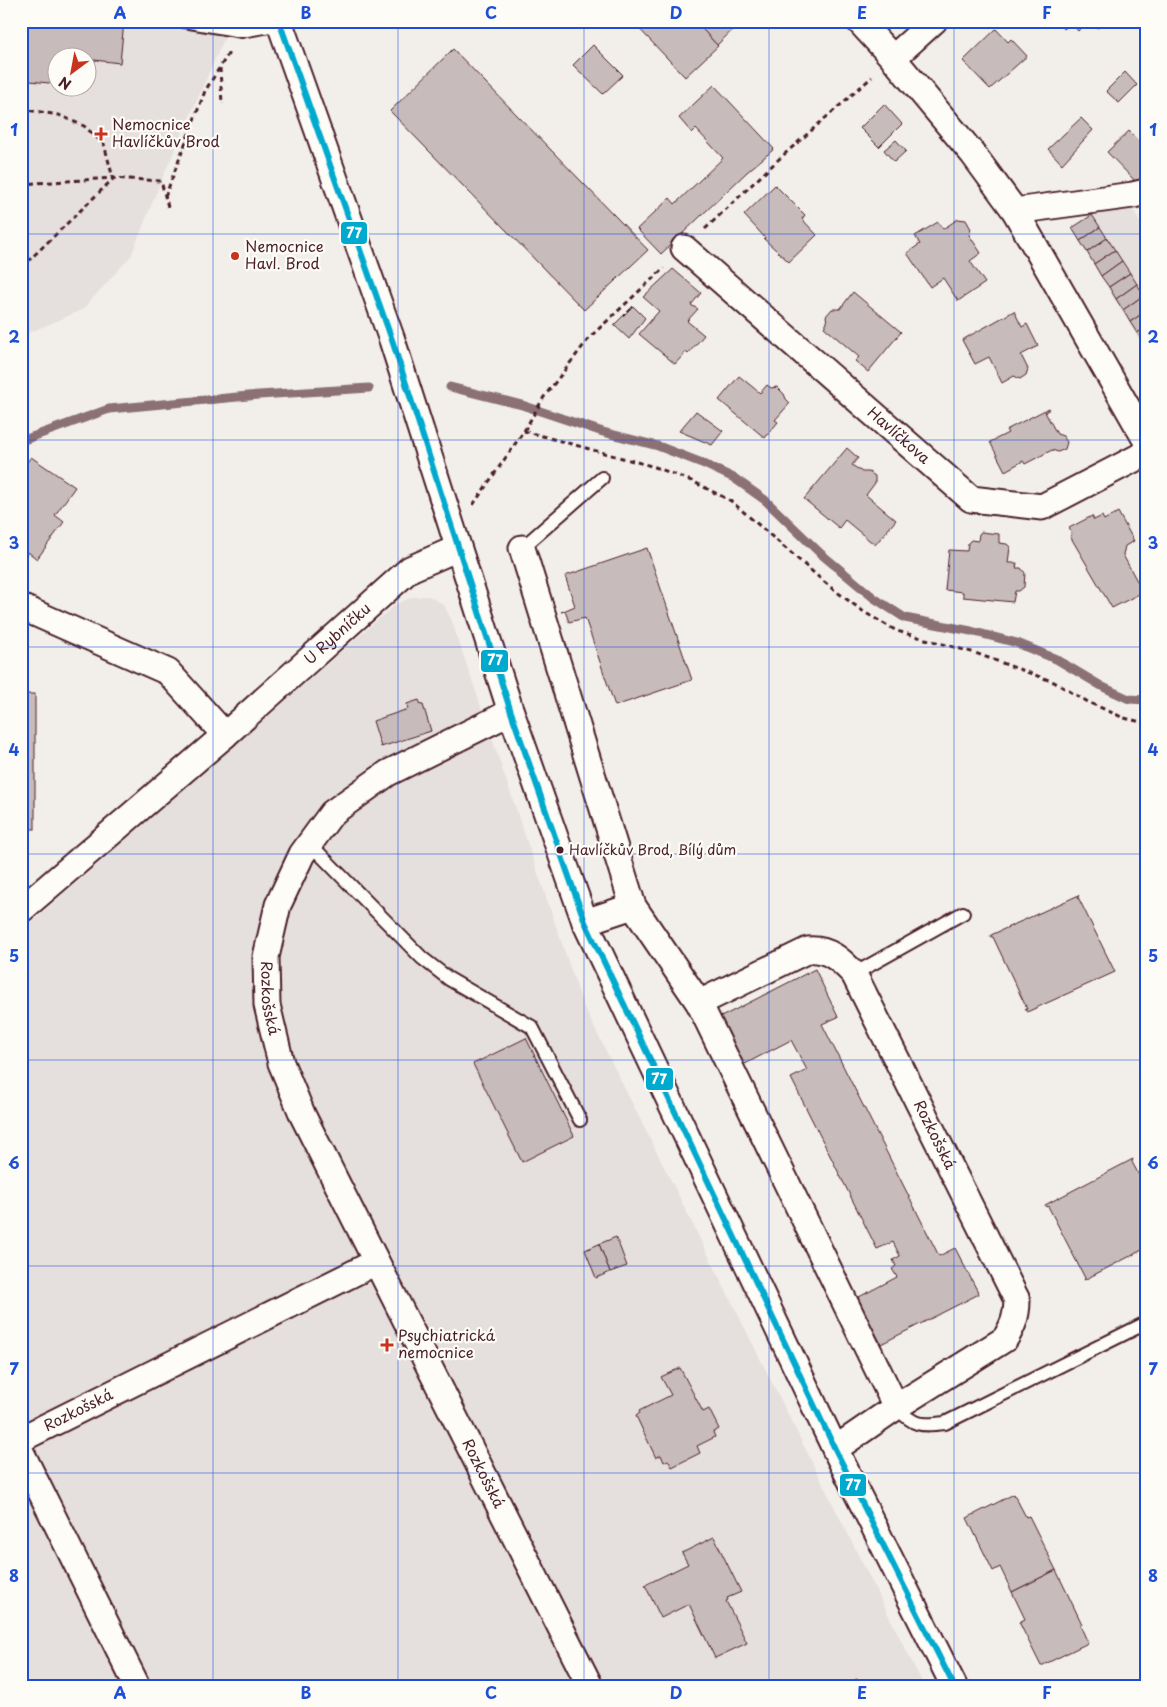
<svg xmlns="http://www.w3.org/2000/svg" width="1167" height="1707" font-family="'Playpen Sans',sans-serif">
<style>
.built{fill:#e5dfdd;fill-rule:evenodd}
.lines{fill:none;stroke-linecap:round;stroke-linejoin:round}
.stream{stroke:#8b6f75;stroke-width:9}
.building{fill:#c8bbbb;stroke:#4a1f2b}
.lane-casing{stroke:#4a1f2b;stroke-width:16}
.street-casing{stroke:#4a1f2b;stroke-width:29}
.path{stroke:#4a1f2b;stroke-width:3;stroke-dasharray:5 4;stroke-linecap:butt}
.lane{stroke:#fdfcf7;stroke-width:12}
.street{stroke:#fdfcf7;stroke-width:25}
.bus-1-casing{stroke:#fdfcf7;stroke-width:10}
.bus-1{stroke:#00a9ce;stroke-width:6}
.grid{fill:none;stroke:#1d4ed8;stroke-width:1;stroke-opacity:0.55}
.poi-dot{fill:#c8321e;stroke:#fdfcf7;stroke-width:2}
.bus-dot{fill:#4a1f2b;stroke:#fdfcf7;stroke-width:2}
.labels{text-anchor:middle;stroke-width:4.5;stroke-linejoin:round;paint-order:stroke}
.bus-label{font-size:14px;fill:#4a1f2b;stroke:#fdfcf7;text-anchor:start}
.poi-label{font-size:15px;fill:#4a1f2b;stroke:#fdfcf7;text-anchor:start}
.street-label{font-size:15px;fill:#4a1f2b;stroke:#fdfcf7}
.line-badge{stroke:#fdfcf7;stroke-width:2}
.badge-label{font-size:14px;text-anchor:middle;font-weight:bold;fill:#fff}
.neatline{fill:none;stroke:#1d4ed8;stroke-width:2}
.grid-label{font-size:16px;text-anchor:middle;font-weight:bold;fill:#1d4ed8}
</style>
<rect width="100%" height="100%" fill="#f2efeb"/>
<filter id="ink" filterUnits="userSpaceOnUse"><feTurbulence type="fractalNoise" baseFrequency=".02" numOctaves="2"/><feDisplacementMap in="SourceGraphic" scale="10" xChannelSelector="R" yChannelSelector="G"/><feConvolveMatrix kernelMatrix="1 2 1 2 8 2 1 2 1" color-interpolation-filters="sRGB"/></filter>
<g filter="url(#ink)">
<g class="built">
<path d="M21,21H232L161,181L131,256L82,310L21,336ZM58,58H88V88H58Z"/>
<polygon points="1132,208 1146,233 1146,351 1072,229 1093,214"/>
<polygon points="429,596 444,605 451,619 583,1005 924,1686 21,1686 21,931 396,604 413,597"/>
</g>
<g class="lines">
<g class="stream">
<polyline points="450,387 522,405 603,432 658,446 702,463 734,478 765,500 820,553 874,598 905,618 971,631 1017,643 1056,659 1103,687 1129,699 1146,700"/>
<polyline points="21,441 109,409 259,395 369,388"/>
</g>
</g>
<g class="building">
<polygon points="21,21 124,21 120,63 94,60 90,87 88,87 88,58 58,58 58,84 21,80"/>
<polygon points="632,21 695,21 718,46 685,77"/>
<polygon points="695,21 742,21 717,45"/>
<polygon points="1056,21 1088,21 1078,31 1071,23 1064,29"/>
<polygon points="1092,21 1105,21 1098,28"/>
<polygon points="996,29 1008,42 1011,39 1027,56 990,89 963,61"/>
<polygon points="593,45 623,75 603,94 573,65"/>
<polygon points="453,49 648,250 584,310 390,111"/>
<polygon points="1125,72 1137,85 1119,103 1106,91"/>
<polygon points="714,85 774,149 747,172 661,254 637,229 670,198 675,204 723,158 696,129 692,133 679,118"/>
<polygon points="884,104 902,124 879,147 860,128"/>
<polygon points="1081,118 1093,130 1062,164 1048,149"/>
<polygon points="1129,131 1140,142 1146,136 1146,175 1137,183 1107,152"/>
<polygon points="896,140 906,151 894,162 884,150"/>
<polygon points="775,185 805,215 802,219 817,235 789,262 764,239 765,238 758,230 744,215"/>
<polygon points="1092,215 1100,227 1080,241 1072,228"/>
<polygon points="958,219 966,220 971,229 969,235 981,253 970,261 985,283 958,301 943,278 930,287 907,253 920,244 915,236 938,222 943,229"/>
<polygon points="1100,227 1107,238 1087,252 1080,241"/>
<polygon points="1107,238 1115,250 1094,264 1087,252"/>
<polygon points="1115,250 1122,261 1101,276 1094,264"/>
<polygon points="1122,261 1130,273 1109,287 1101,276"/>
<polygon points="673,269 701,293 691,305 698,309 687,321 704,335 688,354 686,352 675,364 639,334 659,311 643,297"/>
<polygon points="1130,273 1137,284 1116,299 1109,287"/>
<polygon points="1137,284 1144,295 1123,310 1116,299"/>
<polygon points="853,292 901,332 868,372 855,361 859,357 824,327 827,323 826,316 832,309 840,309"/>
<polygon points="1144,295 1146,311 1130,322 1123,310"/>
<polygon points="633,306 645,318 629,339 614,325"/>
<polygon points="1014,311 1022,327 1027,324 1038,346 1021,355 1028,369 1026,375 1020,379 1014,376 1002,383 989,357 975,364 962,340"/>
<polygon points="1146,311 1146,328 1137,333 1130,322"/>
<polygon points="1146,328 1146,343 1144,344 1137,333"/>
<polygon points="739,376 760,393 767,385 771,388 777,387 784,394 786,399 790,403 775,420 778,422 765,438 719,400"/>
<polygon points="1049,408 1050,409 1045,412 1057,434 1063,436 1067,442 1065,449 1058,452 1052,450 1025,464 1023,461 1005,471 990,442 1008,433 1006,430"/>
<polygon points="696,411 723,431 712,445 679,431"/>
<polygon points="847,448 858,458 852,465 862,472 869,472 875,476 875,483 866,495 896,520 875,545 845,520 839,528 804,499"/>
<polygon points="31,457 75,487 55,515 64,522 37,559 28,552 21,561 21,470"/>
<polygon points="1118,512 1134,541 1125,546 1123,555 1143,592 1112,608 1070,536 1072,534 1069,528 1092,516 1094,520 1102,516 1104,520"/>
<polygon points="981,532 999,534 999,543 1007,544 1010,547 1008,563 1017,563 1016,568 1021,568 1025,573 1024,587 1019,591 1015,591 1013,602 963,597 963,592 945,590 949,550 967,551 968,543 971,540 978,541 979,534"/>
<polygon points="647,548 692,680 615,706 585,618 569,622 565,611 561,612 575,606 565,576"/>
<rect x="21" y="694" width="14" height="135"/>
<polygon points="419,700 421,705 423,705 431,731 381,747 373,721 408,709 407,704"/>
<polygon points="1079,895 1078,897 1115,972 1027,1012 1025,1009 1027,1009 993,937 991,937 991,935"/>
<polygon points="815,969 838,1017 822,1024 939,1256 955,1248 979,1294 881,1344 857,1298 897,1277 892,1269 896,1266 893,1260 900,1256 893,1242 877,1249 791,1078 807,1070 791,1040 741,1066 717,1019"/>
<polygon points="526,1038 574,1136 522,1162 473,1064"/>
<polygon points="1133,1159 1132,1162 1146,1188 1146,1248 1084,1280 1085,1278 1048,1206 1046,1207 1045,1205"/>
<polygon points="616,1237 627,1266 610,1272 599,1244"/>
<polygon points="599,1244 610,1272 596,1278 585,1250"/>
<polygon points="680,1368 703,1412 709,1409 719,1429 713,1432 715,1437 697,1446 700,1453 672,1467 668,1460 664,1462 661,1455 656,1458 636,1416 640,1413 639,1411 671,1395 661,1377"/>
<polygon points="1014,1494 1026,1517 1029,1516 1056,1570 1012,1592 1000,1567 993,1571 967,1518"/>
<polygon points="714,1537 741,1592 727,1598 728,1600 726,1601 747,1643 715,1658 689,1604 661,1618 645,1585 688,1564 682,1553"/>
<polygon points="1056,1570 1082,1624 1080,1625 1088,1643 1041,1666 1019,1622 1025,1619 1012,1592"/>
<polygon points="857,1679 860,1686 842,1686"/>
</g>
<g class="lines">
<defs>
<g id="lane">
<polyline points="184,21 242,31 281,24"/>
<polyline points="522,548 602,478"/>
<polyline points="309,843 422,958 449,979 532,1027 580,1120"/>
<polyline points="854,974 963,913"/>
<path d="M896,1407C914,1426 920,1426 945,1423L1146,1323"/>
</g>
<g id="street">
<polyline points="279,21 392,340 511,712 585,922 835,1449 954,1686"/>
<polyline points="859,21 893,58 973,154 1015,211 1146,440"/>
<polyline points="893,58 934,21"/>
<polyline points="1015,211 1133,195 1146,192"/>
<path id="s1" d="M684,248L971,499L1042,507L1146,453"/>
<polyline points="522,548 633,906"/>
<polyline points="21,607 168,672 225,735"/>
<path id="s2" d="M511,712L388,773L332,813L302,854L278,905L266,957L267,1005L281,1063L303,1116L590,1686"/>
<path id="s3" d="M21,910L225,735L410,569L458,548"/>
<polyline points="585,922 633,906 699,1003 896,1407 835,1449"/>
<path id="s4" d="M699,1003L808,950C828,948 841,960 854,974L1017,1300C1017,1316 1013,1326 1005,1339L896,1407"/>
<path id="s5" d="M21,1439L376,1262"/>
<polyline points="21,1452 137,1686"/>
</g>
</defs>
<use href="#lane" class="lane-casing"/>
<use href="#street" class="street-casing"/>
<g class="path">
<polyline points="220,68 222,104"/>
<polyline points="21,109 59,115 84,126 104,144 113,178"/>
<polyline points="21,184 113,178 161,181 168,207"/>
<polyline points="165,197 205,91 230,51"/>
<polyline points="705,229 779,159 872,77"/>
<polyline points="21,268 113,179"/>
<polyline points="524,431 655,467 694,482 731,501 829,586 864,612 897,631 975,653 1054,682 1088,702 1124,718 1146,723"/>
<polyline points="473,505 524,431 544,397 590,337 664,268"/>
</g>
<use href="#lane" class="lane"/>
<use href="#street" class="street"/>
<defs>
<polyline id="bus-1" points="279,21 392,340 511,712 585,922 835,1449 954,1686"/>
</defs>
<use href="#bus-1" class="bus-1-casing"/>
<use href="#bus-1" class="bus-1"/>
</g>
</g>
<path class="grid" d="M213,21V1686M398,21V1686M584,21V1686M769,21V1686M954,21V1686M21,234H1146M21,440H1146M21,647H1146M21,854H1146M21,1060H1146M21,1266H1146M21,1473H1146"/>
<g class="poi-dot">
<path d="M98.5 126.5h5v5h5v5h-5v5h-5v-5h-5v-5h5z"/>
<circle cx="235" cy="256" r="5"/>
<path d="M384.5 1337.5h5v5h5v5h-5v5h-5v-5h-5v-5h5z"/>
</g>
<circle class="bus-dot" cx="560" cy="850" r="4.5"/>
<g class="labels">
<g class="bus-label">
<text x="569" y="855">Havlíčkův Brod, Bílý dům</text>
</g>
<g class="poi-label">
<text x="112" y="130">Nemocnice<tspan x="112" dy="17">Havlíčkův Brod</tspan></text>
<text x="245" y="252">Nemocnice<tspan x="245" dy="17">Havl. Brod</tspan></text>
<text x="398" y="1341">Psychiatrická<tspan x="398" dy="17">nemocnice</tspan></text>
</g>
<g class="street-label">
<text dy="5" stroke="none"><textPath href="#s1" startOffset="285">Havlíčkova</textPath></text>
<text dy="5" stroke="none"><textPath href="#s3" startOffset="420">U Rybníčku</textPath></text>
<text dy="5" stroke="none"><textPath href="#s2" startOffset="408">Rozkošská</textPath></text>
<text dy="5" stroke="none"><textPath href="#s4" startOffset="355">Rozkošská</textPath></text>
<text dy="5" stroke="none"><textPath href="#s5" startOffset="64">Rozkošská</textPath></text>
<text dy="5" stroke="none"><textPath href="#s2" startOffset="932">Rozkošská</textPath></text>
</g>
</g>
<g class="line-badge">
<rect x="340" y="221" width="28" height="24" rx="5" fill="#00a9ce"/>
<rect x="480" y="649" width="29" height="24" rx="5" fill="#00a9ce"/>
<rect x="645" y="1067" width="29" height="24" rx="5" fill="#00a9ce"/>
<rect x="839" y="1473" width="28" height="24" rx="5" fill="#00a9ce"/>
</g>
<g class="badge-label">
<text x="354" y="238">77</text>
<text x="495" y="665">77</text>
<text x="659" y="1084">77</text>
<text x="853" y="1490">77</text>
</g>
<rect width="1167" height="1707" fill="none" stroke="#fdfcf7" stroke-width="55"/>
<g transform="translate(72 72) rotate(212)"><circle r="24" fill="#fdfcf7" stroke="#b5a4a5"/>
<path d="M0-4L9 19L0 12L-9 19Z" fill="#c8321e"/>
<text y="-8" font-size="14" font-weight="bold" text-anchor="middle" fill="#4a1f2b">N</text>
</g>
<rect x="28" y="28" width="1112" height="1652" class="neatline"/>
<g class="grid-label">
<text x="120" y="19">A</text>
<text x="306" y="19">B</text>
<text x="491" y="19">C</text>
<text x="676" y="19">D</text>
<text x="862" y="19">E</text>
<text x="1047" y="19">F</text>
<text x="14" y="136">1</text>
<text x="1153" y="136">1</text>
<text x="14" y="343">2</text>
<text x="1153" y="343">2</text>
<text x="14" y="549">3</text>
<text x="1153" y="549">3</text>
<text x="14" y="756">4</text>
<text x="1153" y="756">4</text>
<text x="14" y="962">5</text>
<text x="1153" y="962">5</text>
<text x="14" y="1169">6</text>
<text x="1153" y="1169">6</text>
<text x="14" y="1375">7</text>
<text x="1153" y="1375">7</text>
<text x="14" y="1582">8</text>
<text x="1153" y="1582">8</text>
<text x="120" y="1699">A</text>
<text x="306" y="1699">B</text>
<text x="491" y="1699">C</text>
<text x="676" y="1699">D</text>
<text x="862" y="1699">E</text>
<text x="1047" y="1699">F</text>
</g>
</svg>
